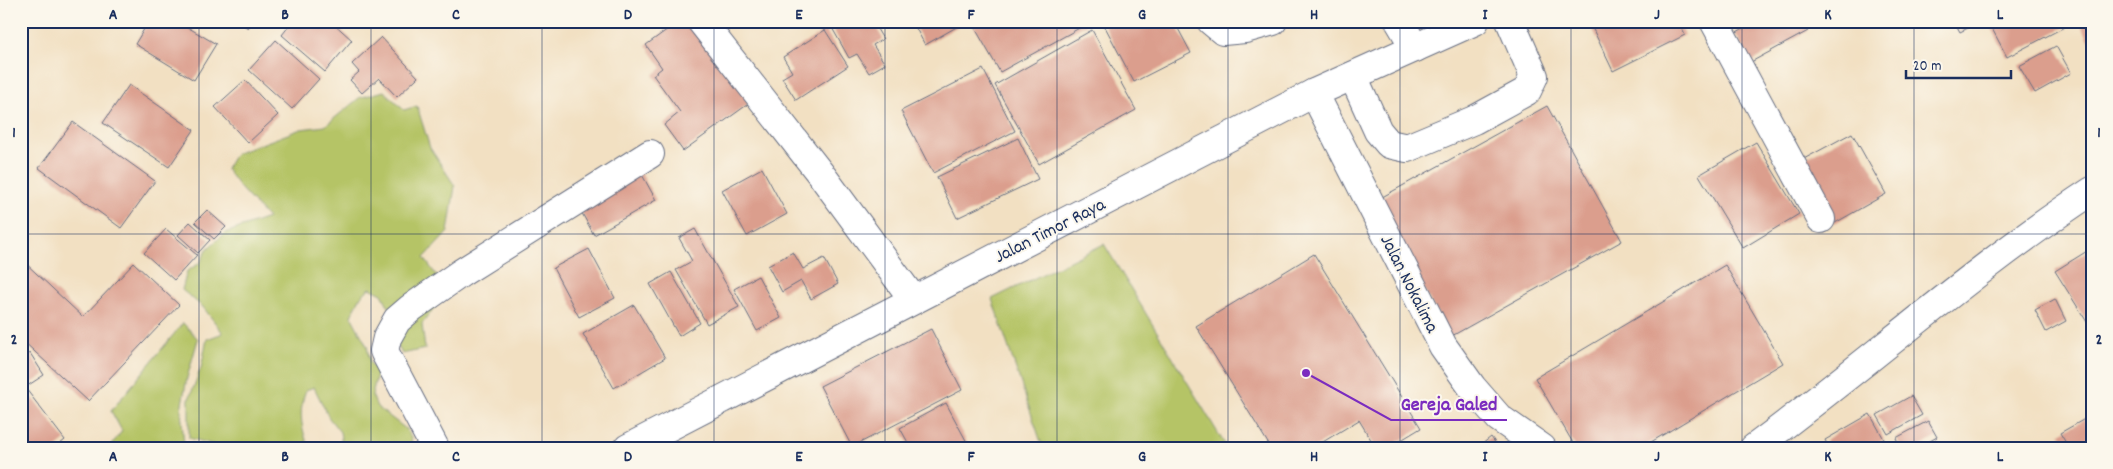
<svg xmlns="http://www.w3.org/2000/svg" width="2113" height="469" font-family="Dekko,sans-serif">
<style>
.green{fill:#b5c466;stroke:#687a62}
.building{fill:#db9e8d}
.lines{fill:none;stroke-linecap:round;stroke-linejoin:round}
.minor-casing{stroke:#666d81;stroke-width:30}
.highway-casing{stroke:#666d81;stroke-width:30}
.minor{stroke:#fff;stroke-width:28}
.highway{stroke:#fff;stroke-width:28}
.grid{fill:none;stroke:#1b2f5e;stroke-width:1;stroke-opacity:0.55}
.labels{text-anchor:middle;stroke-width:4;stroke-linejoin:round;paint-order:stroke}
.street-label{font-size:19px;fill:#1b2f5e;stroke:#fbf7ec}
.leader{fill:none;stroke:#7b2cbf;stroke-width:2}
.callout-dot{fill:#7b2cbf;stroke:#fbf7ec;stroke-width:2}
.callout-label{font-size:20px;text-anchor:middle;font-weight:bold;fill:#7b2cbf;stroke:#fbf7ec;stroke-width:4;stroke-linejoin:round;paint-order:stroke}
.neatline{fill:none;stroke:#1b2f5e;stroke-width:2}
.grid-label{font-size:16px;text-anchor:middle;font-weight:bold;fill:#1b2f5e}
</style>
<rect width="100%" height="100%" fill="#fbf7ec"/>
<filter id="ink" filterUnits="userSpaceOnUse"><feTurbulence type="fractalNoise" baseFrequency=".02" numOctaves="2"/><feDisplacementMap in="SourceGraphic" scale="10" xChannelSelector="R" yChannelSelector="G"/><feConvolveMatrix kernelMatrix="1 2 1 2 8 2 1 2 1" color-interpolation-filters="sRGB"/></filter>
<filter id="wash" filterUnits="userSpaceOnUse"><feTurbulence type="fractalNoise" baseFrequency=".0096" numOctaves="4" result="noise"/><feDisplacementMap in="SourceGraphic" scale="20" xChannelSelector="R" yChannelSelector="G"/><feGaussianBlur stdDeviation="1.12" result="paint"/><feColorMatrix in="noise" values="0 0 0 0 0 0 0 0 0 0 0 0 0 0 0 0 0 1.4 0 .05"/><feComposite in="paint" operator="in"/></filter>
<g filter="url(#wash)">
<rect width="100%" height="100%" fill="#f2e0c2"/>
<g class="green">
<path d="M384,91L404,110L417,106L430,148L455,186L448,232L424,258L441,282L435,307L422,324L425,349L402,354L390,330L393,315L382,294L370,288L361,296L351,316L367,346L370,363L378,370L372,395L377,407L406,429L412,440L408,448H345L342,445L340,432L329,418L314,387L306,390C298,410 301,428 309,448H226L189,438V399L201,368L207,339L223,333L203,307L182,290L187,271L200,263L207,249L225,233L268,218L241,189L226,169L235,154L301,129L325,126L359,98Z"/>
<polygon points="1104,244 1227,448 1043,448 992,299"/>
<polygon points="183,323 198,339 187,378 181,409 184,445 188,448 109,448 122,431 111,411"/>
</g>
<g id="blocks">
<g class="building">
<polygon points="149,21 177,21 216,44 194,80 135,44"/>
<polygon points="237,21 253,21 248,28"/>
<polygon points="293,21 331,21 352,40 325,72 282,35"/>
<polygon points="679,21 691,21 751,102 683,151 664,125 680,112 653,75 662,68 646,45"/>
<polygon points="840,21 889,21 877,29 883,39 873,45 885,64 869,73 857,54 849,58 831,26"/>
<polygon points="912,21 967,21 925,45"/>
<polygon points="971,21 1092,21 1000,72"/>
<polygon points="1102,21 1174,21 1191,53 1134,82"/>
<polygon points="1589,21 1678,21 1685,35 1613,71"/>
<polygon points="1756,21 1803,21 1808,31 1751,62 1735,33"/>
<polygon points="1954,21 1982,21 1960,32"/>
<polygon points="1988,21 2076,21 2007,57"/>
<polygon points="2079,21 2092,21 2092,45"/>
<polygon points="825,30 848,66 796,100 782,78 792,72 783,57"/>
<polygon points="1092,30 1136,110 1039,164 995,85"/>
<polygon points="381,37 418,77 397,97 379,78 362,93 350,80 359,72 352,64"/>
<polygon points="276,40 319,79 292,109 249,70"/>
<polygon points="2056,46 2071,73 2035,93 2019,66"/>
<polygon points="983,69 1015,131 933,173 901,111"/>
<polygon points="245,80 278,115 248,143 215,107"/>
<polygon points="129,85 194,130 169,167 103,123"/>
<polygon points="1547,106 1622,241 1450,337 1375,201"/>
<polygon points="73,122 155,181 121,228 39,168"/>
<polygon points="1852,133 1886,194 1835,223 1800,161"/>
<polygon points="1018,138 1038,179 957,218 937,177"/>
<polygon points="1756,142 1799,214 1743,248 1699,175"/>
<polygon points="762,168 787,214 747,236 722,190"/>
<polygon points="640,171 656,200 594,235 578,206"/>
<polygon points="207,210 226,227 214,239 195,222"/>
<polygon points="190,222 210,240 198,253 178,235"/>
<polygon points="166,229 197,255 174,280 144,253"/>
<polygon points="695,229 739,307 707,324 676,270 692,261 679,238"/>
<polygon points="2092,248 2092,330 2055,271"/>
<polygon points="589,249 615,298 579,317 553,268"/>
<polygon points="793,252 803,269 824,258 838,284 811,299 801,281 782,292 768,266"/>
<polygon points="1314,254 1421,428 1388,448 1376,448 1359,420 1313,448 1271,448 1196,326"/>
<polygon points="21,259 83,317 134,263 179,305 88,401 21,339"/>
<polygon points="1725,265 1783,363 1641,448 1576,448 1535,378"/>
<polygon points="671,272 700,323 679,336 650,284"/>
<polygon points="758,276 781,318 757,331 734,289"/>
<polygon points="2055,299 2066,321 2046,332 2035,310"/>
<polygon points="634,305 665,358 614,388 583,334"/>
<polygon points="931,329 962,390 852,447 820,386"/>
<polygon points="30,353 44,375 21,390 21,359"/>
<polygon points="26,389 65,440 55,448 21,448 21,392"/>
<polygon points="1911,396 1922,415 1888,434 1877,415"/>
<polygon points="946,403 970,448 911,448 900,428"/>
<polygon points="1870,414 1884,439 1868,448 1829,448 1825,440"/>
<polygon points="2090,416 2092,419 2092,448 2069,448 2060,433"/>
<polygon points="1928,421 1937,437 1918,448 1901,448 1896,438"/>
<polygon points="1491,437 1499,448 1477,448"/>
</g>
</g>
</g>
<g filter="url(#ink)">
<use href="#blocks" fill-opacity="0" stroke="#666d81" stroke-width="1"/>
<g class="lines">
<defs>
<g id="minor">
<polyline points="701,21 823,177 913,299"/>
<polyline points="1211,21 1223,31 1245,29 1273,21"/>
<polyline points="1399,21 1415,48"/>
<polyline points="1714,21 1821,219"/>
<polyline points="1353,76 1378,131 1389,144 1407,148 1474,120 1527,91 1534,76 1510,21"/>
<polyline points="1314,93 1443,346 1472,387 1499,418 1542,448"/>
<polyline points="435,448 384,351 387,338 397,320 411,308 461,273 650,154"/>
<path d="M1754,448C1868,364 1973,269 2092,191"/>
</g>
<polyline id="highway" points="628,448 1314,93 1475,21"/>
</defs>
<use href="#minor" class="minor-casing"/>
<use href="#highway" class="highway-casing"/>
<use href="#minor" class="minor"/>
<use href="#highway" class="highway"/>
</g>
</g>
<path class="grid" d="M199,21V448M371,21V448M542,21V448M714,21V448M885,21V448M1057,21V448M1228,21V448M1400,21V448M1571,21V448M1742,21V448M1914,21V448M21,234H2092"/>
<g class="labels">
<g class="street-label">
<text transform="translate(1049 229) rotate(-27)" y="7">Jalan Timor Raya</text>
<text transform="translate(1411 283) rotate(63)" y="7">Jalan Nokalima</text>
</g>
</g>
<path class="leader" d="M1306 373L1391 420H1507"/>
<circle class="callout-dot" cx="1306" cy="373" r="5"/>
<g class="callout-label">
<text x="1449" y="410">Gereja Galed</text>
</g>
<rect width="2113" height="469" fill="none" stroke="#fbf7ec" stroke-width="55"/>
<path d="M1906 70v8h105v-8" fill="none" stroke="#1b2f5e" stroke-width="2.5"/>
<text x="1913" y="70" font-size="15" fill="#1b2f5e" stroke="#fbf7ec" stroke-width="4" paint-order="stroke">20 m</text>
<rect x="28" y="28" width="2058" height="414" class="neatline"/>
<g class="grid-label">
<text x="113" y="19">A</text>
<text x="285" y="19">B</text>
<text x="456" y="19">C</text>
<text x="628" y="19">D</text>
<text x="799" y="19">E</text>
<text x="971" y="19">F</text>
<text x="1142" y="19">G</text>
<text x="1314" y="19">H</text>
<text x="1485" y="19">I</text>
<text x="1657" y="19">J</text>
<text x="1828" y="19">K</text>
<text x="2000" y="19">L</text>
<text x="14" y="137">1</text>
<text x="2099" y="137">1</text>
<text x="14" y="344">2</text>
<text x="2099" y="344">2</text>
<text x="113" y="461">A</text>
<text x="285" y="461">B</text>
<text x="456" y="461">C</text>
<text x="628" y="461">D</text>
<text x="799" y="461">E</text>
<text x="971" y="461">F</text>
<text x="1142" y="461">G</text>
<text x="1314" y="461">H</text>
<text x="1485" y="461">I</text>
<text x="1657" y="461">J</text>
<text x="1828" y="461">K</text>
<text x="2000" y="461">L</text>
</g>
</svg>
